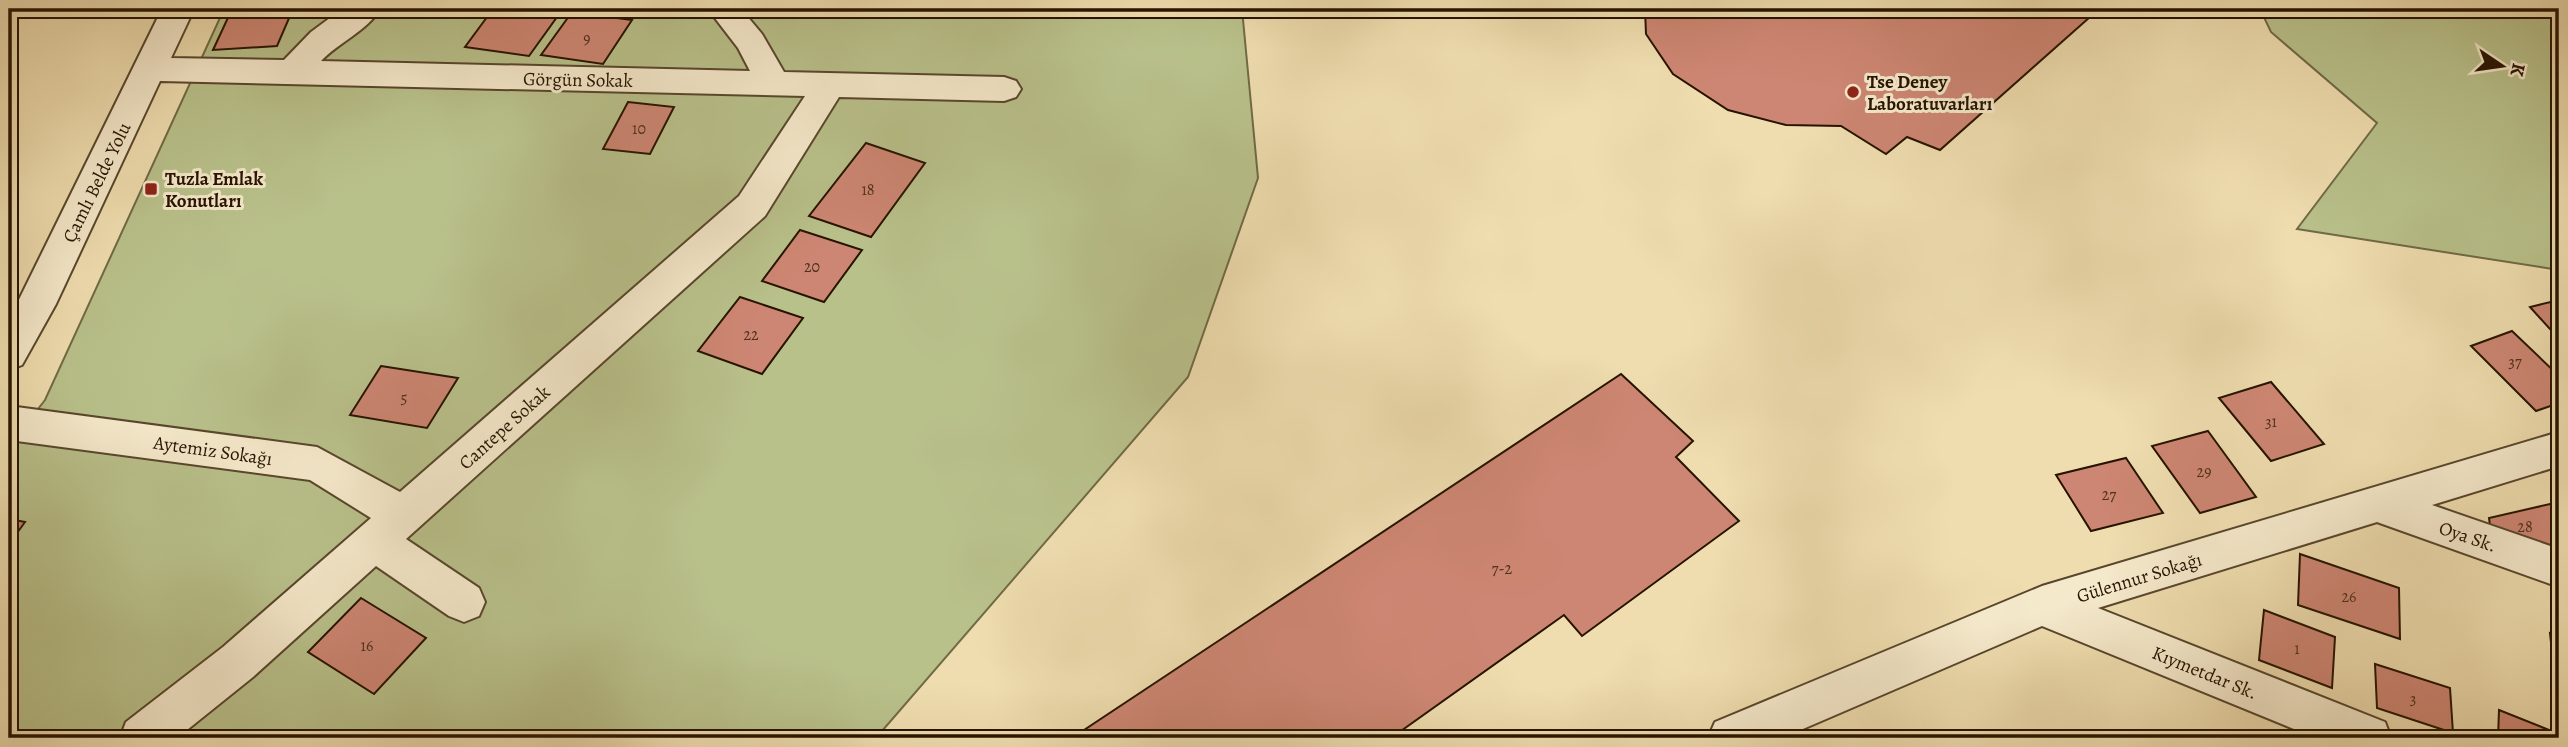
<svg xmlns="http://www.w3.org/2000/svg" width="2568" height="747" font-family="Alegreya,serif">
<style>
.green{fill:#b9c18b;stroke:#706a46;stroke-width:2}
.building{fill:#cd8673;stroke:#261300;stroke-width:2}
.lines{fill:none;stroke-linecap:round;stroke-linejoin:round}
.minor-casing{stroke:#58462c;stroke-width:4}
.minor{fill:#f5e9cb;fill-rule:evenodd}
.poi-dot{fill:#8f2418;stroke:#f5e9cb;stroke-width:2.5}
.labels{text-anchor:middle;stroke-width:6;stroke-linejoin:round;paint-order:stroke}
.number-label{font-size:16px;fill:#50301d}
.street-label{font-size:19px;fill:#261300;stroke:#f5e9cb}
.poi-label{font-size:19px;font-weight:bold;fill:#261300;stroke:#f5e9cb;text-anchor:start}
</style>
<rect width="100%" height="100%" fill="#efddaf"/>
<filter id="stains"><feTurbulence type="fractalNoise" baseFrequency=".00286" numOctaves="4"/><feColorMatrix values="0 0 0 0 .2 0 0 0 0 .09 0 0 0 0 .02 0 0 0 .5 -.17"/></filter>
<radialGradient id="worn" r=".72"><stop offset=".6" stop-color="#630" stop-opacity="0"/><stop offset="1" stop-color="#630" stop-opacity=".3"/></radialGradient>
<g class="green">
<polygon points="224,9 1242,9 1258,178 1188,377 876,738 9,738 9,446 45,400"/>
<polygon points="2260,9 2559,9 2559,270 2297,229 2377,123 2271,32"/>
</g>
<g class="building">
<polygon points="232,9 293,9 277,46 213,50"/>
<polygon points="493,9 552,9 562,10 529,56 465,47"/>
<polygon points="748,9 808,9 807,13"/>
<polygon points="1645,9 2099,9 1940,150 1907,137 1886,154 1841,126 1786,125 1728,110 1673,74 1646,34"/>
<polygon points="572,12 632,20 603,64 541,55"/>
<polygon points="628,102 674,107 650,154 603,149"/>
<polygon points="866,143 925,163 871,237 809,216"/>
<polygon points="800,230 862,250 824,302 762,281"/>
<polygon points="740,297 803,318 762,374 698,351"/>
<polygon points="2559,300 2559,339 2530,307"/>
<polygon points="2512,331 2559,376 2559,403 2536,411 2471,346"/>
<polygon points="381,366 458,378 427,428 350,415"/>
<polygon points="1621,374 1693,441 1676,457 1739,521 1582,636 1564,615 1391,738 1072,738"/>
<polygon points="2271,382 2324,444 2271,461 2219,398"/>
<polygon points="2208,431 2256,497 2200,513 2152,446"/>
<polygon points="2126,458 2163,513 2091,531 2056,475"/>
<polygon points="2559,502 2559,553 2491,533 2489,518"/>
<polygon points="9,519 25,522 9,544"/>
<polygon points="2300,554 2399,588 2400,639 2298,605"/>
<polygon points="361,598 426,638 374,694 308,652"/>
<polygon points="2264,610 2335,637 2332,688 2259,660"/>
<polygon points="2550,633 2559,635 2559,699 2557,699"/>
<polygon points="2375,664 2450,688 2453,733 2377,708"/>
<polygon points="2499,710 2559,734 2559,738 2498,738"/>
</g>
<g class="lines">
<defs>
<g id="minor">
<path d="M162,9H194L171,58L284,60L311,32L342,9H380C368,30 338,43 321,61L750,71L738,48L708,9H741L762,34L784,72L1004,77L1016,81L1021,89L1016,97L1004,101L839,97L765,216L406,539L479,588L485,602L479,616L464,622L449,616L376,566L253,677L177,738H120L126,722L223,647L371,518L310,480L9,440V406L317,447L400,492L739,196L805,96L160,81L56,304L22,365L9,370V320Z"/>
<polygon points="2559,432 2559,466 2432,505 2559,549 2559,587 2377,522 2098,608 2385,722 2391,738 2316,738 2042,626 1782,738 1708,738 1715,722 2042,586"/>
</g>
</defs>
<use href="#minor" class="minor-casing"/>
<use href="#minor" class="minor"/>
</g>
<g class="poi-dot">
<circle cx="1853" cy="92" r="7"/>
<rect x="144" y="182" width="14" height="14" rx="3.5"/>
</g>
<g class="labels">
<g class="number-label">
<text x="587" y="44">9</text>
<text x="639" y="134">10</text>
<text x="868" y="195">18</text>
<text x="812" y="272">20</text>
<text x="751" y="340">22</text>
<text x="2515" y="367">37</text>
<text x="404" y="403">5</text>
<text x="2271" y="427">31</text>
<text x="2204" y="477">29</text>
<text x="2109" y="500">27</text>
<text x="2525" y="532">28</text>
<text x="1502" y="574">7-2</text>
<text x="2349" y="602">26</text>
<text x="367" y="651">16</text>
<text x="2297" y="654">1</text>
<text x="2413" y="704">3</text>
</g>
<g class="street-label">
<text transform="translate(578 79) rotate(1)" y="7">Görgün Sokak</text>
<text transform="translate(96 182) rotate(-64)" y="7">Çamlı Belde Yolu</text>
<text transform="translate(504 427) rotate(-42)" y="7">Cantepe Sokak</text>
<text transform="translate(213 450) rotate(8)" y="7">Aytemiz Sokağı</text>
<text transform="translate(2468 536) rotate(19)" y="7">Oya Sk.</text>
<text transform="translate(2139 577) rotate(-17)" y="7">Gülennur Sokağı</text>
<text transform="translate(2205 672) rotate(22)" y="7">Kıymetdar Sk.</text>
</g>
<g class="poi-label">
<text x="1867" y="88">Tse Deney<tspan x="1867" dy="22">Laboratuvarları</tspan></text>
<text x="165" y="185">Tuzla Emlak<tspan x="165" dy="22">Konutları</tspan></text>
</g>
</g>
<rect width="2568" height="747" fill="none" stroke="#efddaf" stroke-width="35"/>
<rect x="10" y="10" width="2547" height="726" fill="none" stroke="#261300" stroke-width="3.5"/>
<rect x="18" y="18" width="2533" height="712" fill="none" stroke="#261300" stroke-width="2"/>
<g transform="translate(2502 66) rotate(103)" stroke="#f5e9cb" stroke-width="5" paint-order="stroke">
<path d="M0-5L12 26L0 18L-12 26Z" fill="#261300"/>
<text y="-10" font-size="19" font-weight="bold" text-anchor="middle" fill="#261300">K</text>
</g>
<rect width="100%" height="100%" filter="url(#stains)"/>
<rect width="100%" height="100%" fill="url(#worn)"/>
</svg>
